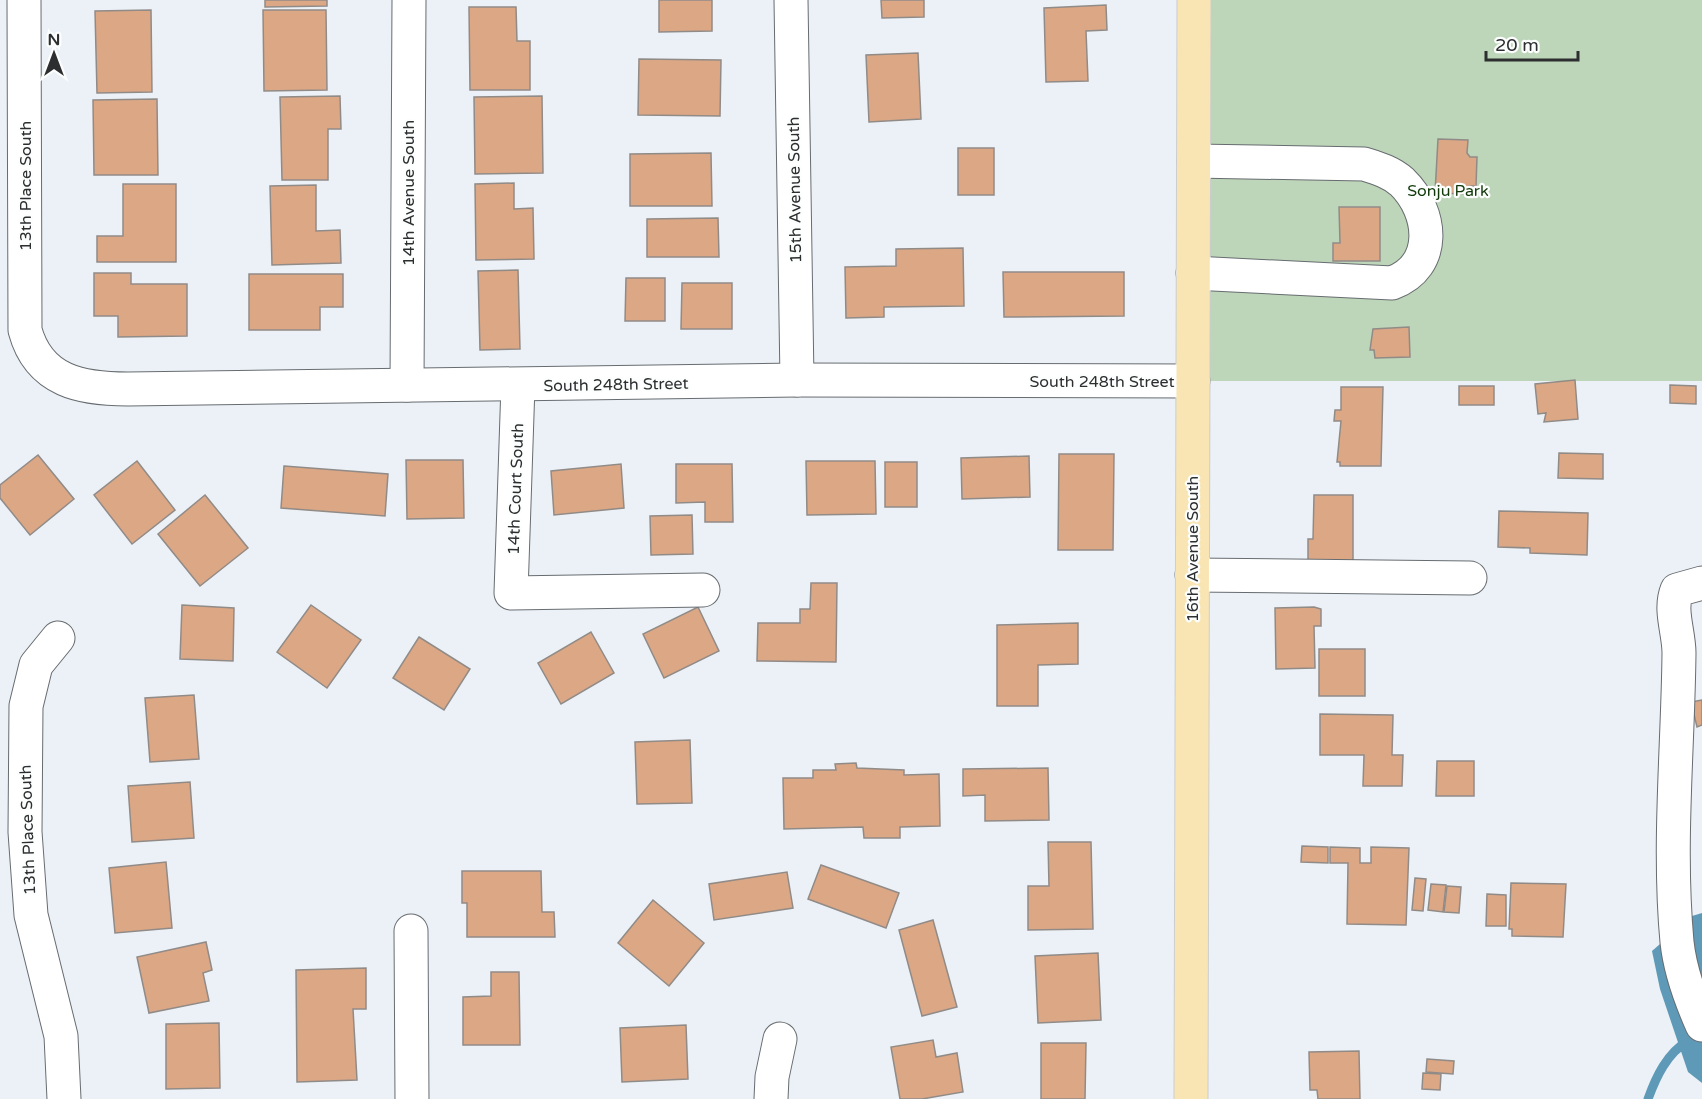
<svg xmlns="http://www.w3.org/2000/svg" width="1702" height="1099" font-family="'Varela Round',sans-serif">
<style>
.green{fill:#bdd5b8}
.water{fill:#5e9ab8}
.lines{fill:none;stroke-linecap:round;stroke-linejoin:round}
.stream{stroke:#5e9ab8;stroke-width:9}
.building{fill:#dca785;stroke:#918b88;stroke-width:1.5}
.minor-casing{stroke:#676c70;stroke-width:35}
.major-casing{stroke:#cccdcd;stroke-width:35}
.minor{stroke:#fff;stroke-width:33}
.major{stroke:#f8e5b3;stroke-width:33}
.labels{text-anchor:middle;stroke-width:4.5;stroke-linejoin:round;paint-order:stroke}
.street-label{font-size:16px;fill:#2c2e2f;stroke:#fcfefe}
.park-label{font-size:16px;fill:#113808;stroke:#fcfefe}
</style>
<rect width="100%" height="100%" fill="#ebf1f6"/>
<polygon class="green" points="1194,0 1702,0 1702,381 1193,381"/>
<polygon class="water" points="1702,913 1702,1083 1688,1072 1660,989 1652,951 1692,916"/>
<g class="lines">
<path class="stream" d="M1648,1099C1656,1077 1667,1053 1688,1041"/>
</g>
<g class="building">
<polygon points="265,0 327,0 327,6 265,7"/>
<polygon points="659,0 712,0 712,31 659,32"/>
<polygon points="881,0 924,0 924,17 882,18"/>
<polygon points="1106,5 1107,30 1086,31 1088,81 1046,82 1044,8"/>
<polygon points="469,7 516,7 517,41 530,41 530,90 470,90"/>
<polygon points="151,10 152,92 97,93 95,11"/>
<polygon points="263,10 326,10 327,90 264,91"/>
<polygon points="918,53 921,119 869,122 866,55"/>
<polygon points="639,59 721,60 720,116 638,115"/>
<polygon points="340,96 341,129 328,129 328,180 282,180 280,97"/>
<polygon points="542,96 543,173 475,174 474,97"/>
<polygon points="157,99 158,175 94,175 93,100"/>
<polygon points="1438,139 1468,140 1467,153 1470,157 1477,157 1476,186 1469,186 1468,194 1435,193"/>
<rect x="958" y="148" width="36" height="47"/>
<polygon points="711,153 712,206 630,206 630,154"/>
<polygon points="514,183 514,209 533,208 534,259 476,260 475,184"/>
<polygon points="123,184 176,184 176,262 97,262 97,236 123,236"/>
<polygon points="316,185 316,231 340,230 341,263 272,265 270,186"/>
<polygon points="1339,207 1380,207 1380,261 1333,261 1333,243 1340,243"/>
<polygon points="718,218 719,257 647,257 647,219"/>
<polygon points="963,248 964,306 884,307 884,317 846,318 845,267 896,266 896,249"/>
<polygon points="518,270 520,349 480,350 478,271"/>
<polygon points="1003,272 1124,272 1124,316 1004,317"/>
<polygon points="94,273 131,273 131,284 187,284 187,336 118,337 118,316 94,316"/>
<polygon points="249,274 343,274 343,307 320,307 320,330 249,330"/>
<polygon points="626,278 665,278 665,321 625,321"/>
<polygon points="682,283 732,283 732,329 681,329"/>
<polygon points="1409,327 1410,357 1375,358 1374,350 1370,350 1373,329"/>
<polygon points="1575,380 1578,419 1544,422 1546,413 1538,414 1535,384"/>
<polygon points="1670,385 1696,386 1696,404 1670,403"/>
<rect x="1459" y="386" width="35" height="19"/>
<polygon points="1341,387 1383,387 1381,466 1340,466 1340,462 1337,462 1341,421 1334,421 1335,410 1341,410"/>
<polygon points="1559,453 1603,454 1603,479 1558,478"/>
<polygon points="1059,454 1114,454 1113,550 1058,550"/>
<polygon points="38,455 74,499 30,535 0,498 0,485"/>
<polygon points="1029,456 1030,497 962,499 961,458"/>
<polygon points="406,460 463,460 464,518 407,519"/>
<polygon points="137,461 175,510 132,544 94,495"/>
<polygon points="806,461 875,461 876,514 807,515"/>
<rect x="885" y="462" width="32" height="45"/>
<polygon points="621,464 624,508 554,515 551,471"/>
<polygon points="676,464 732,464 733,522 705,522 705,502 676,503"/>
<polygon points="284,466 388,474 385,516 281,508"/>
<polygon points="205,495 248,548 200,586 158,534"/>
<polygon points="1314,495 1353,495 1353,564 1308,564 1308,539 1313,539"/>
<polygon points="1499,511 1588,513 1587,555 1530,553 1530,548 1498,547"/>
<polygon points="692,515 693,554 651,555 650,516"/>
<polygon points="811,583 837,583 836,662 757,661 758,623 800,623 800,609 810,609"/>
<polygon points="182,605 234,608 233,661 180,659"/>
<polygon points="311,605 361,640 327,688 277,652"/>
<polygon points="698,607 719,651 664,678 643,634"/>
<polygon points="1314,607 1321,609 1321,626 1314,626 1315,668 1276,669 1275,608"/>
<polygon points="1078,623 1078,664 1038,665 1038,706 997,706 997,625"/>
<polygon points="591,632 614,673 561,704 538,663"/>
<polygon points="419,637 470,669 444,710 393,678"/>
<rect x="1319" y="649" width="46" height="47"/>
<polygon points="194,695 199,759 150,762 145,698"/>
<polygon points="1702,700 1702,725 1697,727 1691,702"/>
<polygon points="1320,714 1393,715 1392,755 1403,755 1402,786 1363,786 1364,755 1320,755"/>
<polygon points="690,740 692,803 637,804 635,742"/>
<polygon points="1437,761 1474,761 1474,796 1436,796"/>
<polygon points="856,763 857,768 904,770 904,775 939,774 940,826 900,827 900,838 864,838 863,827 784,829 783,778 813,778 813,770 836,770 835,764"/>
<polygon points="1048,768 1049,820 985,821 985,795 963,796 963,769"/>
<polygon points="190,782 194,838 132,842 128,786"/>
<polygon points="1048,842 1091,842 1093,929 1028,930 1028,886 1049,886"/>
<polygon points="1302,846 1328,847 1328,863 1301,862"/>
<polygon points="1330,847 1360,848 1360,863 1371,863 1371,847 1409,848 1406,925 1347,924 1348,863 1330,863"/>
<polygon points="166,862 172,928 115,933 109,868"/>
<polygon points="821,865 899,893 886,928 808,899"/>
<polygon points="462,871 541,871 542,912 554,912 555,937 467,937 467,903 462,903"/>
<polygon points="787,872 793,908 714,920 709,884"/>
<polygon points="1415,878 1426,879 1423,911 1412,910"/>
<polygon points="1511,883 1566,884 1563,937 1512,936 1512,929 1509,929"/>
<polygon points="1431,884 1446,885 1443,912 1428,910"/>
<polygon points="1447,886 1461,887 1459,913 1444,912"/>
<polygon points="1487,894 1506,895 1506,926 1486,926"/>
<polygon points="653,900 704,943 669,986 618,943"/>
<polygon points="933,920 957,1007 922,1016 899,930"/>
<polygon points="206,942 212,970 203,973 209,1001 149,1013 137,957"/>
<polygon points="1098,953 1101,1020 1038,1023 1035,956"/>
<polygon points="366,968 366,1009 353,1009 357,1080 297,1082 296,970"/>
<polygon points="491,972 519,972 520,1045 463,1045 463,997 491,996"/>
<polygon points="219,1023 220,1088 166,1089 166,1024"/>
<polygon points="686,1025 688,1079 622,1082 620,1028"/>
<polygon points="933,1040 936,1057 957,1053 963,1092 922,1099 900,1099 891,1047"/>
<polygon points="1041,1043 1086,1043 1085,1099 1041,1099"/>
<polygon points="1359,1051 1360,1099 1318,1099 1317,1090 1310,1090 1309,1052"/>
<polygon points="1427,1059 1454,1061 1453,1074 1426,1072"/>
<polygon points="1423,1073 1441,1074 1440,1090 1422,1089"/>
</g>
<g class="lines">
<defs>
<g id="minor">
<path d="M24,0L25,330C39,382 82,389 128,389L797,380L1193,381"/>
<polyline points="791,0 797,380"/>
<path d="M1193,273L1392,283C1438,266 1433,212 1402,182C1391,172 1377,168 1364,164L1194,161"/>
<polyline points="407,385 409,0"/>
<polyline points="518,385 511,593 703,590"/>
<polyline points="1192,575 1470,578"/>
<path d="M1702,583L1677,590C1669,610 1679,632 1679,653C1678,748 1668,846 1677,942C1680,971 1690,998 1702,1025"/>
<polyline points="58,638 36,665 26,706 25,832 31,915 61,1036 64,1099"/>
<polyline points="411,931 412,1099"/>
<polyline points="771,1099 772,1077 780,1039"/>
</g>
<polyline id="major" points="1191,1099 1194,0"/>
</defs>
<use href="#minor" class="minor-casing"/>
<use href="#major" class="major-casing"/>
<use href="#minor" class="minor"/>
<use href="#major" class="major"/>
</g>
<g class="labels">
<g class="street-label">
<text transform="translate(25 186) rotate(-90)" y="6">13th Place South</text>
<text transform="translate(794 190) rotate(-91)" y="6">15th Avenue South</text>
<text transform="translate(408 193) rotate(-90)" y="6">14th Avenue South</text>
<text x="1102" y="387">South 248th Street</text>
<text transform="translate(616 384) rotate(-1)" y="6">South 248th Street</text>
<text transform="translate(515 489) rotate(-88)" y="6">14th Court South</text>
<text transform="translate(1192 549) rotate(-90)" y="6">16th Avenue South</text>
<text transform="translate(27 830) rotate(-92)" y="6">13th Place South</text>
</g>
<g class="park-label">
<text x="1448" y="196">Sonju Park</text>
</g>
</g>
<g transform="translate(54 54)" stroke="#fcfefe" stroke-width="4.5" paint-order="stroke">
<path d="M0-4.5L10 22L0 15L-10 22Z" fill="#2c2e2f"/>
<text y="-9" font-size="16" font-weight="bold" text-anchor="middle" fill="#2c2e2f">N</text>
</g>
<path d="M1486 51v9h92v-9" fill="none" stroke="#2c2e2f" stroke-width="3"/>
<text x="1495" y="51" font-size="18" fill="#2c2e2f" stroke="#fcfefe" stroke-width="4.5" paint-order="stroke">20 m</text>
</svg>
